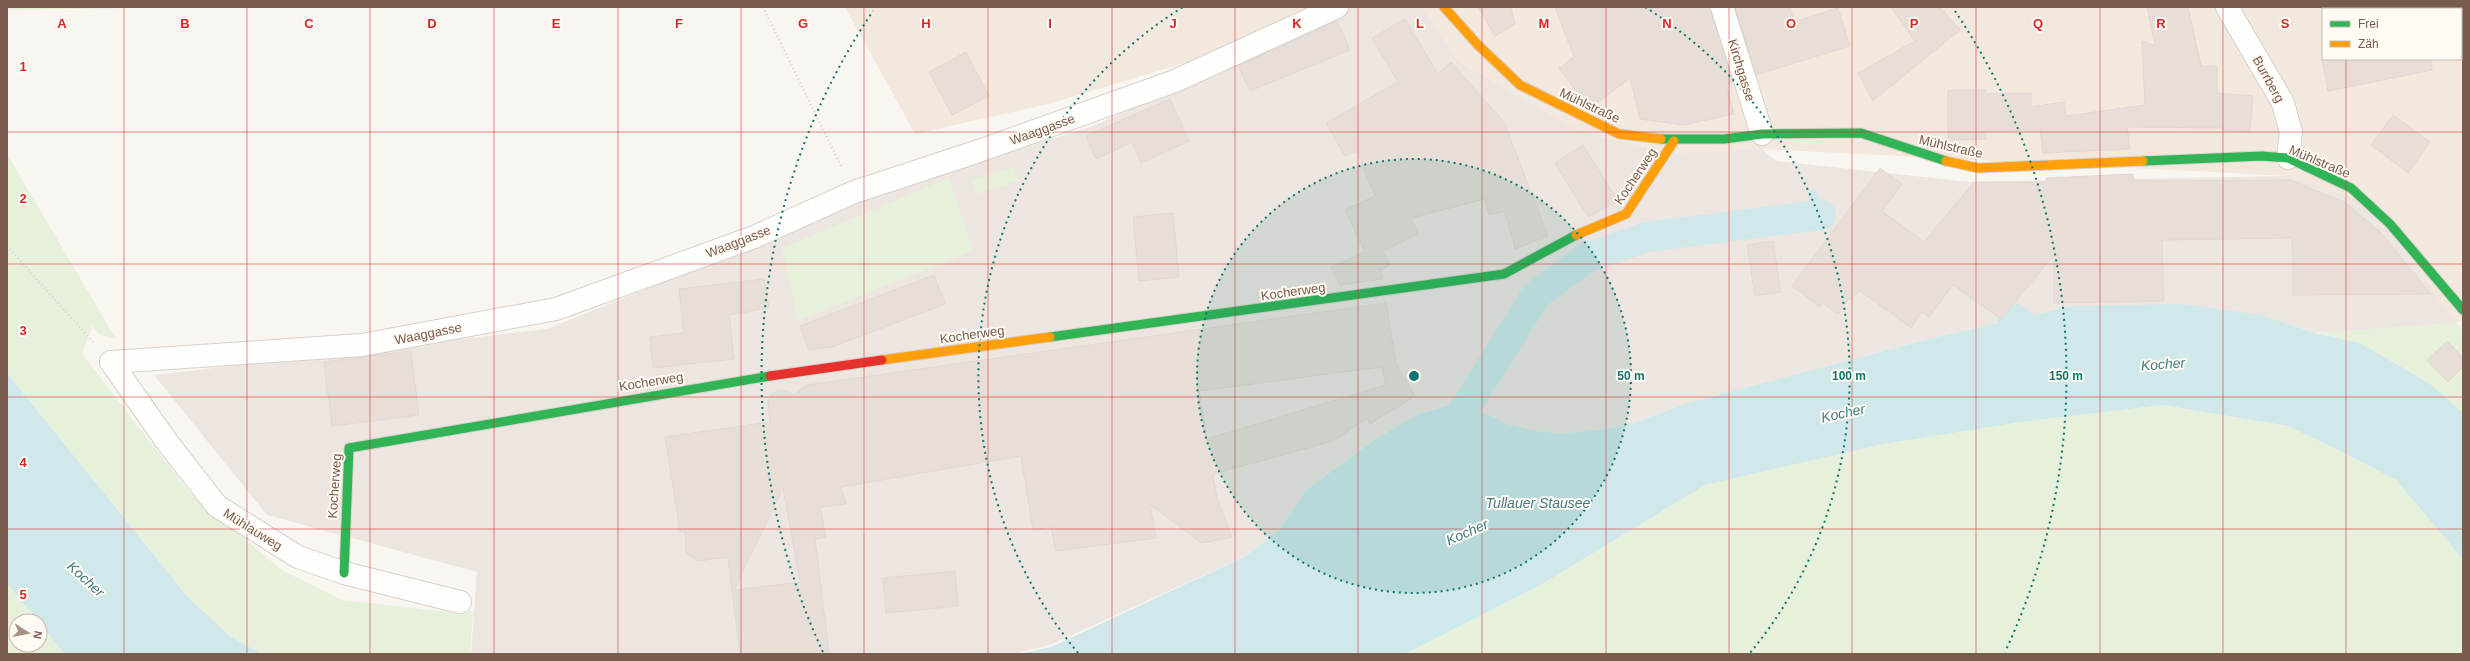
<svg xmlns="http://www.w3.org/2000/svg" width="2470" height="661" font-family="Helvetica,sans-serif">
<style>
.residential{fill:#f2e8de;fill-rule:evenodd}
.industrial{fill:#ede5e0}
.green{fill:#e7f0db;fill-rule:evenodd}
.water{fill:#d0e8ea}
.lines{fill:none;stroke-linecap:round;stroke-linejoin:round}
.stream{stroke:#d0e8ea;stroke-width:9}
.canal{stroke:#d0e8ea;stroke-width:30}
.building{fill:#e6ded7;stroke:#e2d8d2;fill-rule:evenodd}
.street-casing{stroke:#d7d1cb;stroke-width:24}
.fast-casing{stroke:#d9d2cb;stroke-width:11}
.slow-casing{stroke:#d9d2cb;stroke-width:11}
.jam-casing{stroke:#d9d2cb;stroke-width:11}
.path{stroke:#dcd5d0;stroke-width:2.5;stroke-dasharray:1 3;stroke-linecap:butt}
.street{stroke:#fefefd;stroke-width:22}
.fast{stroke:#30b455;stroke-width:9}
.slow{stroke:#ff9f0a;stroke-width:9}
.jam{stroke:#e5322d;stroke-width:9}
.grid{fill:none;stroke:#d62828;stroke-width:1;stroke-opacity:0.55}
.ring{fill:none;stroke:#0f766e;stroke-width:2;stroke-dasharray:2 4}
.labels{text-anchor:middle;stroke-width:4;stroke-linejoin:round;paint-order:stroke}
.street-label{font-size:13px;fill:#7a5c4d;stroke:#fffaf3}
.water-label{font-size:14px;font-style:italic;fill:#437c86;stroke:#fffaf3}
.grid-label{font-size:13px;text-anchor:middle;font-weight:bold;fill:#d62828;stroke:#fffaf3;stroke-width:4;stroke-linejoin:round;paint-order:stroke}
.centre{fill:#0f766e;stroke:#fffaf3;stroke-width:2}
.ring-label{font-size:12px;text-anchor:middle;font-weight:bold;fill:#0f766e;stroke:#fffaf3;stroke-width:4;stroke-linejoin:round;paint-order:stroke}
</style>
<rect width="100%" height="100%" fill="#f9f5f0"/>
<g class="residential">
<polygon points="845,7 1330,7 1257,41 1052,103 915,134"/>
<path d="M1422,7H2463V320L2457,323L2390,232L2357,199L2289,176L1762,149L1669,153L1580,131L1458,61ZM2323,9H2461V59H2323Z"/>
</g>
<polygon class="industrial" points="1346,7 1422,7 1458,61 1580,131 1669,153 1762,149 1776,161 1970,182 2289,176 2356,199 2390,232 2457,323 2314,333 2262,315 2072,306 1933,338 1687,403 1626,426 1563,434 1531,430 1508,424 1475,409 1454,404 1421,413 1380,436 1306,490 1279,530 1246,556 1050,645 1013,654 471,654 477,572 267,515 154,375 547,329 939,171 1091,127"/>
<g class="green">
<polygon points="7,7 129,7 131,8 7,10"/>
<polygon points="7,154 116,339 100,335 92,326 82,354 190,493 283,571 343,600 457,613 473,611 470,654 262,654 231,637 187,596 7,373"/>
<polygon points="1014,167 1018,181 976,194 971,180"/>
<polygon points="949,178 973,251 798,321 782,248"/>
<polygon points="2457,323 2463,331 2463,413 2429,383 2360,343 2314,333"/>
<polygon points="2163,405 2288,426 2342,452 2396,480 2463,553 2463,654 1405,654 1539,586 1705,485 1884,444 2021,422"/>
<path d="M7,548L142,654H7ZM16,621H40V645H16Z"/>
</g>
<g class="water">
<polygon points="2182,304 2262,315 2314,333 2360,343 2429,383 2463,413 2463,559 2396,480 2342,452 2288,426 2163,405 2021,422 1884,444 1705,485 1539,586 1405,654 1018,654 1051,647 1246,556 1279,530 1306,490 1380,436 1421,413 1454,404 1475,409 1508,424 1531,430 1563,434 1626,426 1687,403 1933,338 2072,306"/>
<polygon points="7,373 187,596 231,637 262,654 65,654 7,583"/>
</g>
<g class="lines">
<polyline class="stream" points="1813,194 1821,215"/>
<g class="canal">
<polyline points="2012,317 2049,345"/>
<polyline points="1444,442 1536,295 1586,258 1647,237 1821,215"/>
</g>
</g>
<g class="building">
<polygon points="1478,7 1511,7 1515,24 1495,36"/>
<polygon points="1555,7 1710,7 1733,82 1726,84 1734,114 1683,125 1640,119 1630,78 1592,107 1585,103 1559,68 1574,57"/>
<polygon points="1735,7 1790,7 1794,22 1838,8 1850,46 1756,75"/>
<polygon points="1891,7 1940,7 1960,30 1873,101 1858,73 1915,41"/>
<polygon points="2147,7 2188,7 2201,66 2217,66 2217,93 2253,96 2250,132 2222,130 2222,128 2127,127 2130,149 2043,153 2040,130 1986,131 1986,139 1948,140 1948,90 1986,90 1986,94 2031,93 2031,107 2064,102 2066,116 2145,105 2142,41 2155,46"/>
<polygon points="1405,19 1438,74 1451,62 1504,122 1548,236 1515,249 1505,211 1489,215 1485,199 1411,218 1418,234 1383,251 1390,265 1381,270 1382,279 1340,285 1331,267 1365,252 1345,210 1375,196 1357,151 1345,156 1326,123 1398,82 1372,38"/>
<polygon points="1337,21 1350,50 1250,91 1238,66"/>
<polygon points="966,52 989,96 952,115 929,72"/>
<polygon points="2322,59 2431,59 2432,70 2328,91"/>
<polygon points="1170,99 1189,141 1141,163 1132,142 1096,159 1086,136"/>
<polygon points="2393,115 2430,142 2408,173 2371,145"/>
<polygon points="1583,145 1618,201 1588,217 1555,163"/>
<polygon points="1880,168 1902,184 1882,211 1924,242 1974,182 2046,182 2046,178 2133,174 2134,181 2290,180 2346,203 2381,233 2431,294 2293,295 2292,238 2162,240 2164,301 2054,303 2054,255 2001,319 1953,285 1929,317 1922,312 1911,328 1859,290 1851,300 1849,298 1838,314 1823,303 1820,307 1792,286"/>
<polygon points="1173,213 1179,277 1139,281 1133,217"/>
<polygon points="1773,241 1781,292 1755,296 1747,245"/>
<polygon points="934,275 945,304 832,347 809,350 800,326"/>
<polygon points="764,279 769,308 729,315 734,359 653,368 650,337 684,333 679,289"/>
<path d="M1386,303L1396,364L1415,396L1370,424L1367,418L1333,441L1213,474L1217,498L1232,537L1201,543L1150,504L1156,538L1056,551L1051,527L1033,530L1021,456L841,487L846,504L820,507L826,537L815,539L829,654H740L728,557L698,561L686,552L685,531H680L665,437L770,422L768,402L771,395L777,391L783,390L794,395L807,385ZM1382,367L1386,385L1207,439L1199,391ZM783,488L800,582L734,590Z"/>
<polygon points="2447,341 2463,357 2463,367 2448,382 2427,360"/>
<polygon points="411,351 419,415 332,426 324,362"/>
<polygon points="955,571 958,606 886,613 883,578"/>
</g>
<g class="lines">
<defs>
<g id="street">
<polyline points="1722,7 1762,134"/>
<polyline points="2227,7 2283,103 2291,132 2288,158"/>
<polyline points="2457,7 2457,9"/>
<polyline points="111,362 362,345 556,309 754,237 854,192 976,152 1175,81 1337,7"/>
<polyline points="111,362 167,442 217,506 298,557 344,573 460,602"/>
</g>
<g id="fast">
<polyline points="1661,139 1724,139 1762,134 1861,133 1946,161"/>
<polyline points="2143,161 2262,156 2288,158 2351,188 2390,224 2463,310"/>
<polyline points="1050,337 1504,274 1576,235"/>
<polyline points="344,573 349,448 770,376"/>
</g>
<g id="slow">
<polyline points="1444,7 1478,45 1520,85 1619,134 1661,139"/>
<polyline points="1946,161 1978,168 2143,161"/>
<polyline points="1576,235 1626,214 1674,141"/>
<polyline points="882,360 1050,337"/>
</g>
<polyline id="jam" points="770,376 882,360"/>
</defs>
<use href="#street" class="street-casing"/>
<use href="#fast" class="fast-casing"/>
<use href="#slow" class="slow-casing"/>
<use href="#jam" class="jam-casing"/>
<g class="path">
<polyline points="763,7 842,168"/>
<polyline points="7,246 93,342"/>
</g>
<use href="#street" class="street"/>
<use href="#fast" class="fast"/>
<use href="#slow" class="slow"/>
<use href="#jam" class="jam"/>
</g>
<path class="grid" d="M124,7V654M247,7V654M370,7V654M494,7V654M618,7V654M741,7V654M864,7V654M988,7V654M1112,7V654M1235,7V654M1358,7V654M1482,7V654M1606,7V654M1729,7V654M1852,7V654M1976,7V654M2100,7V654M2223,7V654M2346,7V9M2346,59V654M7,132H2463M7,264H2463M7,397H2463M7,529H2463"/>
<circle cx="1414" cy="376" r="217" fill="#0f766e" fill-opacity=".12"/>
<g class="ring">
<circle cx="1414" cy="376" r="217"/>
<path d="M1078 653A435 435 0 0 1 1183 7M1645 7A435 435 0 0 1 1750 653"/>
<path d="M823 652A652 652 0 0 1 873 11M1955 11A652 652 0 0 1 2005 652"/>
</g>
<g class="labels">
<g class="street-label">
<text transform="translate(1742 70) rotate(73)" y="5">Kirchgasse</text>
<text transform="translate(2269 79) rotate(61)" y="5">Burrberg</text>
<text transform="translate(1590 105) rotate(25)" y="5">Mühlstraße</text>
<text transform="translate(1042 129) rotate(-20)" y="5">Waaggasse</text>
<text transform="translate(1951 146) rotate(13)" y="5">Mühlstraße</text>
<text transform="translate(2320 161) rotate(23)" y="5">Mühlstraße</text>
<text transform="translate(1635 176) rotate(-56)" y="5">Kocherweg</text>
<text transform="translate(738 241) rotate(-21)" y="5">Waaggasse</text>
<text transform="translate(1293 291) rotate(-8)" y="5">Kocherweg</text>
<text transform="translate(428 333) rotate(-11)" y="5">Waaggasse</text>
<text transform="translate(972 334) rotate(-8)" y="5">Kocherweg</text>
<text transform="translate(651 381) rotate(-9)" y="5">Kocherweg</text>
<text transform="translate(334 486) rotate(-86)" y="5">Kocherweg</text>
<text transform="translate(253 529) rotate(32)" y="5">Mühlauweg</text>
</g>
<g class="water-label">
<text transform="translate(2163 364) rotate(-4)" y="5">Kocher</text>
<text transform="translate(1843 413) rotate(-12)" y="5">Kocher</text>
<text x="1538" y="508">Tullauer Stausee</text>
<text transform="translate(1467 532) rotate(-24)" y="5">Kocher</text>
<text transform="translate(86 579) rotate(43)" y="5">Kocher</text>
</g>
</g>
<g class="grid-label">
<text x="62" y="28">A</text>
<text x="185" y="28">B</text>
<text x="309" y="28">C</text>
<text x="432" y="28">D</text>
<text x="556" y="28">E</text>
<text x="679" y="28">F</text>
<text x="803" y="28">G</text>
<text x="926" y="28">H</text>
<text x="1050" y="28">I</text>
<text x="1173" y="28">J</text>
<text x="1297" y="28">K</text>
<text x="1420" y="28">L</text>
<text x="1544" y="28">M</text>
<text x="1667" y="28">N</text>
<text x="1791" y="28">O</text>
<text x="1914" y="28">P</text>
<text x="2038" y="28">Q</text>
<text x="2161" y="28">R</text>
<text x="2285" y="28">S</text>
<text x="23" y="71">1</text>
<text x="23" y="203">2</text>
<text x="23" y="335">3</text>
<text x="23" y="467">4</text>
<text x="23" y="599">5</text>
</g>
<circle cx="1414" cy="376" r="6" class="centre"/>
<g class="ring-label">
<text x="1631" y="380">50 m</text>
<text x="1849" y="380">100 m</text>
<text x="2066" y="380">150 m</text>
</g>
<rect width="2470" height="661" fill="none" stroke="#7a5c4d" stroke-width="16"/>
<rect x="2322" y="8" width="140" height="52" fill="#fffaf3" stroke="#cabbb1"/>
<rect x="2330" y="21" width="20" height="6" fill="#30b455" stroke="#cabbb1"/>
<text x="2358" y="28" font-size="12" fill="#7a5c4d">Frei</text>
<rect x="2330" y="41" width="20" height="6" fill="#ff9f0a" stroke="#cabbb1"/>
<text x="2358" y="48" font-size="12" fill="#7a5c4d">Zäh</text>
<g transform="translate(28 633) rotate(101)"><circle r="19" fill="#fffaf3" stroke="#cabbb1"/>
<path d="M0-3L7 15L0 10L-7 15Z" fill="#a69286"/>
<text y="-6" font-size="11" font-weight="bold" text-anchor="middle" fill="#7a5c4d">N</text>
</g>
</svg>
